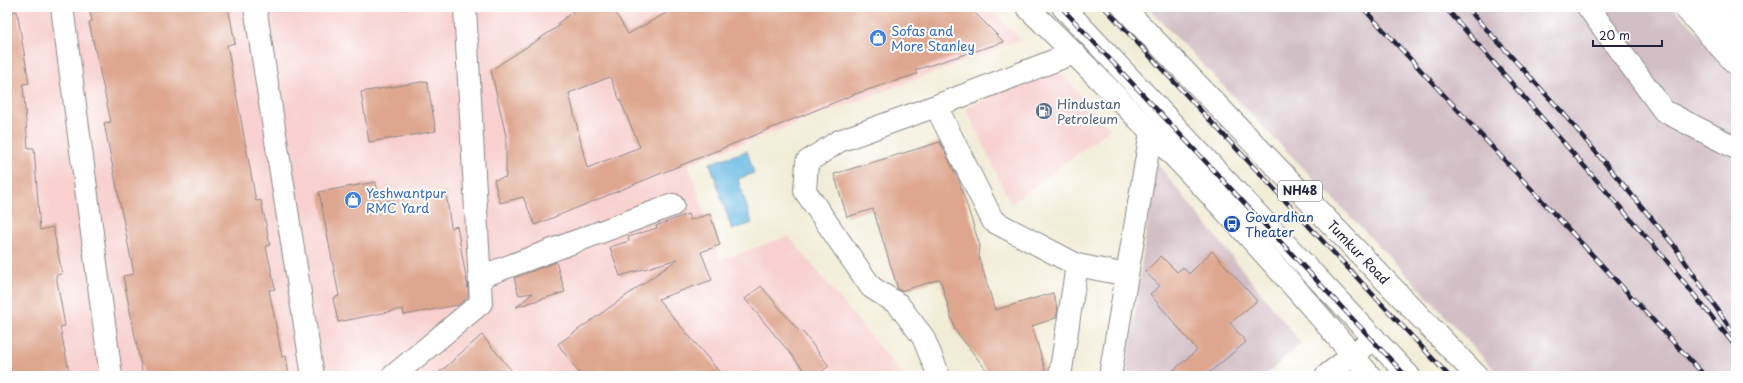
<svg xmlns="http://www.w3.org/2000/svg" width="1743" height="383" font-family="'Playpen Sans',sans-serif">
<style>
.built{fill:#f7d0cf}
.industrial{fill:#d2bec5}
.water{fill:#67b9e3;stroke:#446e8f}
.building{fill:#dea68e;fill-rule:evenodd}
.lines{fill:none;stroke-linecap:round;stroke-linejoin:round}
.minor-casing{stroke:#8a8788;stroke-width:24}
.major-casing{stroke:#8a8788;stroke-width:24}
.highway-casing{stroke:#8a8788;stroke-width:24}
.minor{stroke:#fff;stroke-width:22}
.major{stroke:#fff;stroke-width:22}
.highway{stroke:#fff;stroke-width:22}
.rail-casing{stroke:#22223b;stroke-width:4.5}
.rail{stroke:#fff;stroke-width:3;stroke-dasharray:9;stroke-linecap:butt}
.labels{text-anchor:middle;stroke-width:4;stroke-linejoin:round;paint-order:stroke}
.shield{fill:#fff;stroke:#646476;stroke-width:1}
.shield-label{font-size:12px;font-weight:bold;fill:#22223b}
.shop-label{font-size:13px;fill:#366cbe;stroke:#fff;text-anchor:start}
.service-label{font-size:13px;fill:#4e5e75;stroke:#fff;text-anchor:start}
.transit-label{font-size:13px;fill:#164399;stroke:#fff;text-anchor:start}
.street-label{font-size:13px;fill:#22223b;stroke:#fff}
</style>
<rect width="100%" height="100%" fill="#fff"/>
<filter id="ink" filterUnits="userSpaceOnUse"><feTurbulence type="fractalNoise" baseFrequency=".025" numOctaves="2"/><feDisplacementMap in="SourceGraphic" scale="8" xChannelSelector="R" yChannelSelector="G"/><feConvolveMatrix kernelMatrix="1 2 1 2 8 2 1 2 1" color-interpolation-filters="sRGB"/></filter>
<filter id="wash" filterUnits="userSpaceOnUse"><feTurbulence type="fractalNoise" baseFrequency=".012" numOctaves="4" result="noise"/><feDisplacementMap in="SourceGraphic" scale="16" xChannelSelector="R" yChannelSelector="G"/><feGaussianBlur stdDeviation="0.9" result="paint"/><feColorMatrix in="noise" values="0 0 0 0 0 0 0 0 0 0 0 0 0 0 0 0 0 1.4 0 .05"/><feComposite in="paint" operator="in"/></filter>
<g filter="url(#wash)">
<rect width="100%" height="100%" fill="#f1ecd6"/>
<g class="built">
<polygon points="7,7 988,7 1021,40 688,164 720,260 789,236 903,376 7,376"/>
<polygon points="1056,67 1110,129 1011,204 966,108"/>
</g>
<g class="industrial">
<polygon points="1147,7 1673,7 1736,72 1736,376 1500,376 1410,278"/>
<polygon points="1156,162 1301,343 1265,376 1126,376"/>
</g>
<polygon class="water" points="747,151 754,173 738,179 752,223 732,230 710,163"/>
<g id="blocks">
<g class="building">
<polygon points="89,7 228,7 235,43 227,45 256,201 261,200 270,245 266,246 275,289 269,290 282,357 286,356 289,376 143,376 123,276 134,274 104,123 111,122 89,22 92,21"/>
<path d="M579,7H612L628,34L677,7H969L1004,42L915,70L917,74L855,94L535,225L523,197L500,203L494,180L506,177V136L491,70L559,26L558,23ZM610,77L640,147L587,168L569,93Z"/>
<polygon points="17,11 29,83 23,84 28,148 34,148 40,230 53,227 62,274 56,275 65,326 60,327 70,376 7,376 7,12"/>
<polygon points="427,81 436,131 369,142 361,92"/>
<polygon points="940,142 959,181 980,246 979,257 995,310 1053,293 1058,310 1056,318 1032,326 1047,376 991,376 955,330 940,279 901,291 898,289 873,209 847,217 834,174"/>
<polygon points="376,182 379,202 446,192 451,228 457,226 468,289 468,297 458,305 404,315 403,309 338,322 333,298 339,296 319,192"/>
<polygon points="688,214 690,220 710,214 720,245 701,252 712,280 658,299 723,376 581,376 558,344 678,259 620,276 610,247 629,241 628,237 657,228 656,226"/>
<polygon points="1212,251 1257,301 1230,323 1246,342 1205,376 1167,376 1197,350 1150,294 1160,286 1145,272 1161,256 1177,272 1183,267 1189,274"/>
<polygon points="556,262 565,292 516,307 533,293 519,295 514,278"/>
<polygon points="761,286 800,332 802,331 829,366 815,376 809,376 745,299"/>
<polygon points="482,335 516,376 435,376 454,360 454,359"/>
</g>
</g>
</g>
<g filter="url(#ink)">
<use href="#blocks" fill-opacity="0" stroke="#8a8788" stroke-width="1"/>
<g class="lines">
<defs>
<g id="minor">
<polyline points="62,7 111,376"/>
<polyline points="255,7 313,376"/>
<polyline points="1588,7 1664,111 1736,148"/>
<polyline points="1684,7 1736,64"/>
<polyline points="1709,7 1736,35"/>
<polyline points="936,106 993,221 1077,265 1127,275"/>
<polyline points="480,277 673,205"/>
<polyline points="393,376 481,303 465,7"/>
<polyline points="939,376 923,337 898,304 871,287 805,191 807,162 839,141 936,106 1074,53"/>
<polyline points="1060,376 1077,265"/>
<polyline points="1110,376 1151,132"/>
<polyline points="1326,376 1374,338"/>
</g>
<path id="major" d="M1027,7C1147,125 1263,246 1370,376"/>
<g id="highway">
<polyline points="1063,7 1409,376"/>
<path id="s1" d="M1123,7L1477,376"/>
</g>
</defs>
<use href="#minor" class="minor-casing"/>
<use href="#major" class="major-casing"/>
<use href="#highway" class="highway-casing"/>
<use href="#minor" class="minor"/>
<use href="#major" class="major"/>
<use href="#highway" class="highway"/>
<defs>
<g id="rail">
<polyline points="1061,7 1406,376"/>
<polyline points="1104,7 1449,376"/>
<polyline points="1362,7 1705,376"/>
<polyline points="1445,7 1662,255 1736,347"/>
<polyline points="1466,7 1563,113 1673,244 1736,337"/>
</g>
</defs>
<use href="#rail" class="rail-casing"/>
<use href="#rail" class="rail"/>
</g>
</g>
<defs>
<symbol id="shop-disc" viewBox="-11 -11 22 22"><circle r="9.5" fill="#3f7fe0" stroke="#fff"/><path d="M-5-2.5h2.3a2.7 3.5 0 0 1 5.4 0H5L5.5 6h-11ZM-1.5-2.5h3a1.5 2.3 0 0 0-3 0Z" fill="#fff"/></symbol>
<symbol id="fuel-disc" viewBox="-11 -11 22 22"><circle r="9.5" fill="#5c6f8a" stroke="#fff"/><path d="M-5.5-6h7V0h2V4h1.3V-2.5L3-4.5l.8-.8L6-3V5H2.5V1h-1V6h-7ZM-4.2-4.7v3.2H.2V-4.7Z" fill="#fff"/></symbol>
<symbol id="bus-disc" viewBox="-11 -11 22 22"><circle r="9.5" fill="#1a4fb4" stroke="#fff"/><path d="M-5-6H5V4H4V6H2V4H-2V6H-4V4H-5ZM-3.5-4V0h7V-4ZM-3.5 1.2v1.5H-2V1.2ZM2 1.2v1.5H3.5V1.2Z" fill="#fff"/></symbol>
</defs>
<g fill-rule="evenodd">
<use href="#shop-disc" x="868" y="28" width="20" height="20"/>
<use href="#fuel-disc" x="1034" y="101" width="20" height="20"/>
<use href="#shop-disc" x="343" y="190" width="20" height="20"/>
<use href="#bus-disc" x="1222" y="214" width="20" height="20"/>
</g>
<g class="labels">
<rect class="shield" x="1278" y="181" width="44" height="20" rx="3"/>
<g class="shield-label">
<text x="1300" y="195">NH48</text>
</g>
<g class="shop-label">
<text x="891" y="36">Sofas and<tspan x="891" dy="15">More Stanley</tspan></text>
<text x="366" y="198">Yeshwantpur<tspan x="366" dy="15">RMC Yard</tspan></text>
</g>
<g class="service-label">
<text x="1057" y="109">Hindustan<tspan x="1057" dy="15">Petroleum</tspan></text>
</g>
<g class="transit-label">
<text x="1245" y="222">Govardhan<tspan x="1245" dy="15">Theater</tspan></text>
</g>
<g class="street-label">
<text dy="5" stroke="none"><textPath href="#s1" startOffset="340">Tumkur Road</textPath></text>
</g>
</g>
<rect width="1743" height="383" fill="none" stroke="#fff" stroke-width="24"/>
<path d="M1593 40v6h69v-6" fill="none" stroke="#22223b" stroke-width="2"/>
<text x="1599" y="40" font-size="12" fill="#22223b" stroke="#ffffff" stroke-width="3" paint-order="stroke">20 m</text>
</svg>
